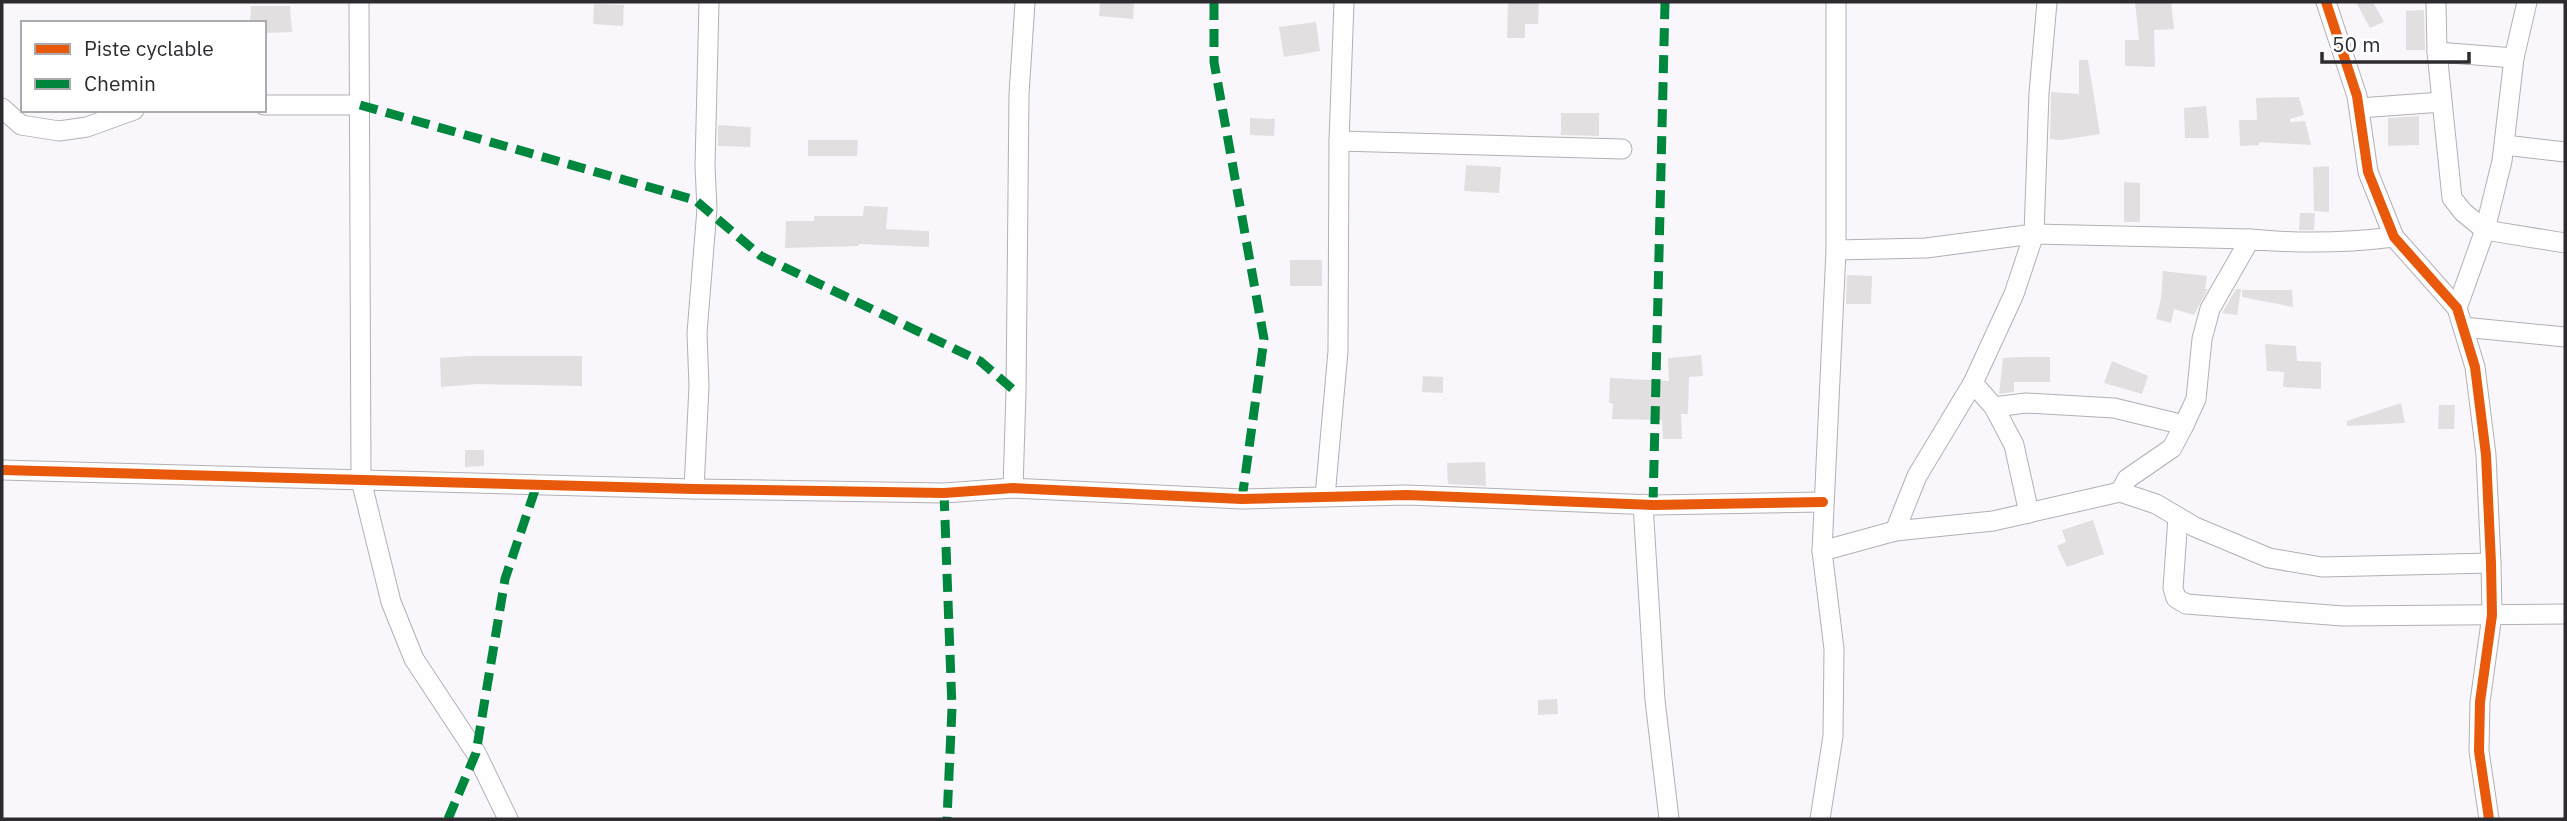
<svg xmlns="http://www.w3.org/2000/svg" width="2567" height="821" font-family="'IBM Plex Sans',sans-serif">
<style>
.building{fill:#e2dfe1}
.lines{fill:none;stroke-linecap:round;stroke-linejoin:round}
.street-casing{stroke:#b2b0b4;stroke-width:21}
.street{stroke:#fefeff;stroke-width:19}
.quiet{stroke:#00873e;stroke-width:9;stroke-dasharray:18 9;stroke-linecap:butt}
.cycleway-casing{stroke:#fff;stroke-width:15}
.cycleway{stroke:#e8590c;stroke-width:10}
</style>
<rect width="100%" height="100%" fill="#f9f7fc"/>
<g class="building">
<polygon points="1100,2 1134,2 1133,19 1099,16"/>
<polygon points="1508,2 1539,2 1538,24 1525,24 1525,38 1507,38"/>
<polygon points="2135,2 2171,2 2174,29 2154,30 2155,67 2125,66 2125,40 2139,40"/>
<polygon points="2356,2 2373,2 2384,22 2370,28"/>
<polygon points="594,4 624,5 623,26 593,24"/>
<polygon points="251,6 290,6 292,32 264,33 264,23 250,23"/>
<polygon points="2424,10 2425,50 2406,50 2406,11"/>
<polygon points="1316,22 1320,51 1284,57 1279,27"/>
<polygon points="2079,60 2088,60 2100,134 2061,140 2050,139 2051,92 2079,94"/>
<polygon points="2299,97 2304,115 2290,119 2290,122 2305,121 2311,145 2259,142 2259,145 2240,146 2239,120 2257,120 2256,98"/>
<polygon points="2206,106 2209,138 2185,138 2184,108"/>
<polygon points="1561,113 1599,113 1599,136 1561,135"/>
<polygon points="2419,116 2419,145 2388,146 2388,118"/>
<polygon points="1250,118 1275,119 1274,136 1250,135"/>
<polygon points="718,125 751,127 750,147 718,146"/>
<polygon points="808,140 858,140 857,156 808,156"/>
<polygon points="1466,165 1501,167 1499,193 1464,191"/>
<polygon points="2329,166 2329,212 2314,211 2313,167"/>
<polygon points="2124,182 2140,183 2140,222 2124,222"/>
<polygon points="864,206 888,207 886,229 929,231 929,247 859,244 859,246 785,248 786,221 814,221 814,216 863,216"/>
<polygon points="2300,213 2315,213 2314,230 2299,230"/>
<rect x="1290" y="260" width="32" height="26"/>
<polygon points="2163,271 2207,276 2205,289 2208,289 2194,315 2174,309 2171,323 2156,319 2161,298"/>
<polygon points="1847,275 1872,276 1871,304 1846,304"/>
<polygon points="2236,289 2241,289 2237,315 2222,313"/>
<polygon points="2242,290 2292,290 2293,307 2242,297"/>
<polygon points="2265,344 2296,346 2297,361 2321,362 2321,389 2283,387 2284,372 2267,371"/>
<polygon points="1701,355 1703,376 1689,377 1688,414 1681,414 1682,439 1663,439 1662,420 1612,419 1613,404 1609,403 1610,378 1669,381 1668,358"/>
<polygon points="467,356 582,356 582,386 477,384 441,387 440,358"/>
<polygon points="2019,357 2050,357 2050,382 2014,382 2014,392 1999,394 2003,358"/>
<polygon points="2112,361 2148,376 2142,394 2104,383"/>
<polygon points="1423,376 1443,377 1443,393 1422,392"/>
<polygon points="2401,403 2405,423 2347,426 2347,421"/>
<polygon points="2439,405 2455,405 2454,429 2438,429"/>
<polygon points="465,450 484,450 484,466 465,467"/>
<polygon points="1485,462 1486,486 1448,484 1447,463"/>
<polygon points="2093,520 2104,554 2067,567 2057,546 2066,542 2062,530"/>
<polygon points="1557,699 1558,714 1538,715 1538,700"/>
</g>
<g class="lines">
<defs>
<g id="street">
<polyline points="359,2 361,480 391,602 414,659 476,753 508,819"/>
<polyline points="2326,2 2357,96 2368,172 2394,237 2457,308 2475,367 2486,455 2491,563 2492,615 2480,702 2479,751 2489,819"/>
<polyline points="2436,2 2437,52 2452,198 2463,212 2485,230 2565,243"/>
<polyline points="2437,52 2514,58"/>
<polyline points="264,105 360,105"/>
<polyline points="2,108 21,125 59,131 87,127 134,110"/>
<polyline points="2359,108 2442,102"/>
<polyline points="1339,141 1622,149"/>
<polyline points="2505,145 2565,152"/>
<polyline points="1836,250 1926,248 2034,234 2039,93 2047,2"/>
<polyline points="2457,308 2485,230 2502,161 2514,58 2527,2"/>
<polyline points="2463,327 2565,337"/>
<polyline points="1973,383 1994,407 2014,445 2029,513"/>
<polyline points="1994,407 2026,403 2114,408 2184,425"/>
<polyline points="2,470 694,489 944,493 1013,488 1242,499 1407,495 1653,505 1823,502"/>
<polyline points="1013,488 1016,392 1019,94 1025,2"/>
<polyline points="694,489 699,386 697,333 707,209 705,166 709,2"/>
<polyline points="2120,492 2156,504 2195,527 2269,558 2322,567 2491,563"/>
<polyline points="1325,497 1338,351 1339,141 1344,2"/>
<polyline points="1643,504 1655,700 1669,819"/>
<polyline points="2178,517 2173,588 2176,598 2186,604 2343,616 2565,614"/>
<polyline points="1895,531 1917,476 1973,383 2014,294 2034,234 2250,239"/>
<path d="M1822,551L1895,531L1993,521L2120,492L2127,479L2172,448L2184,425L2196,399L2202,339L2210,309L2250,239C2299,244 2345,243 2394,237"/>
<polyline points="1820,819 1833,736 1834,649 1822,551 1836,250 1836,2"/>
</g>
</defs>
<use href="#street" class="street-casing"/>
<use href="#street" class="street"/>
<g class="quiet">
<polyline points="1214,2 1214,62 1264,339 1242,499"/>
<polyline points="360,105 695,200 761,256 980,361 1016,392"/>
<polyline points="944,493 952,708 947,819"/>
<polyline points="1653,505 1665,2"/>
<polyline points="448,819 476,753 505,579 536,487"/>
</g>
<defs>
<g id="cycleway">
<polyline points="2326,2 2357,96 2368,172 2394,237 2457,308 2475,367 2486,455 2491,563 2492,615 2480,702 2479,751 2489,819"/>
<polyline points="2,470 694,489 944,493 1013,488 1242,499 1407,495 1653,505 1823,502"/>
</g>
</defs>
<use href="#cycleway" class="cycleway-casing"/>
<use href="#cycleway" class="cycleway"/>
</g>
<rect width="2567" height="821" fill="none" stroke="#2d2b2f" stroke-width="7"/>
<rect x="21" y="21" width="245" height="91" fill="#ffffff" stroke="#abaaac" stroke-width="2"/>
<rect x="35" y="44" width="35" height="10" fill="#e8590c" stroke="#abaaac" stroke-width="2"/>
<text x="84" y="56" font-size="21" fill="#2d2b2f">Piste cyclable</text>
<rect x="35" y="79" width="35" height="10" fill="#00873e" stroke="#abaaac" stroke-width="2"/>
<text x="84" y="91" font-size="21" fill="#2d2b2f">Chemin</text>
<path d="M2322 52v10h147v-10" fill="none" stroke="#2d2b2f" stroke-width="3.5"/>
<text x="2332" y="52" font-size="21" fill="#2d2b2f" stroke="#ffffff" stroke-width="5" paint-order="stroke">50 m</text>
</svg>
